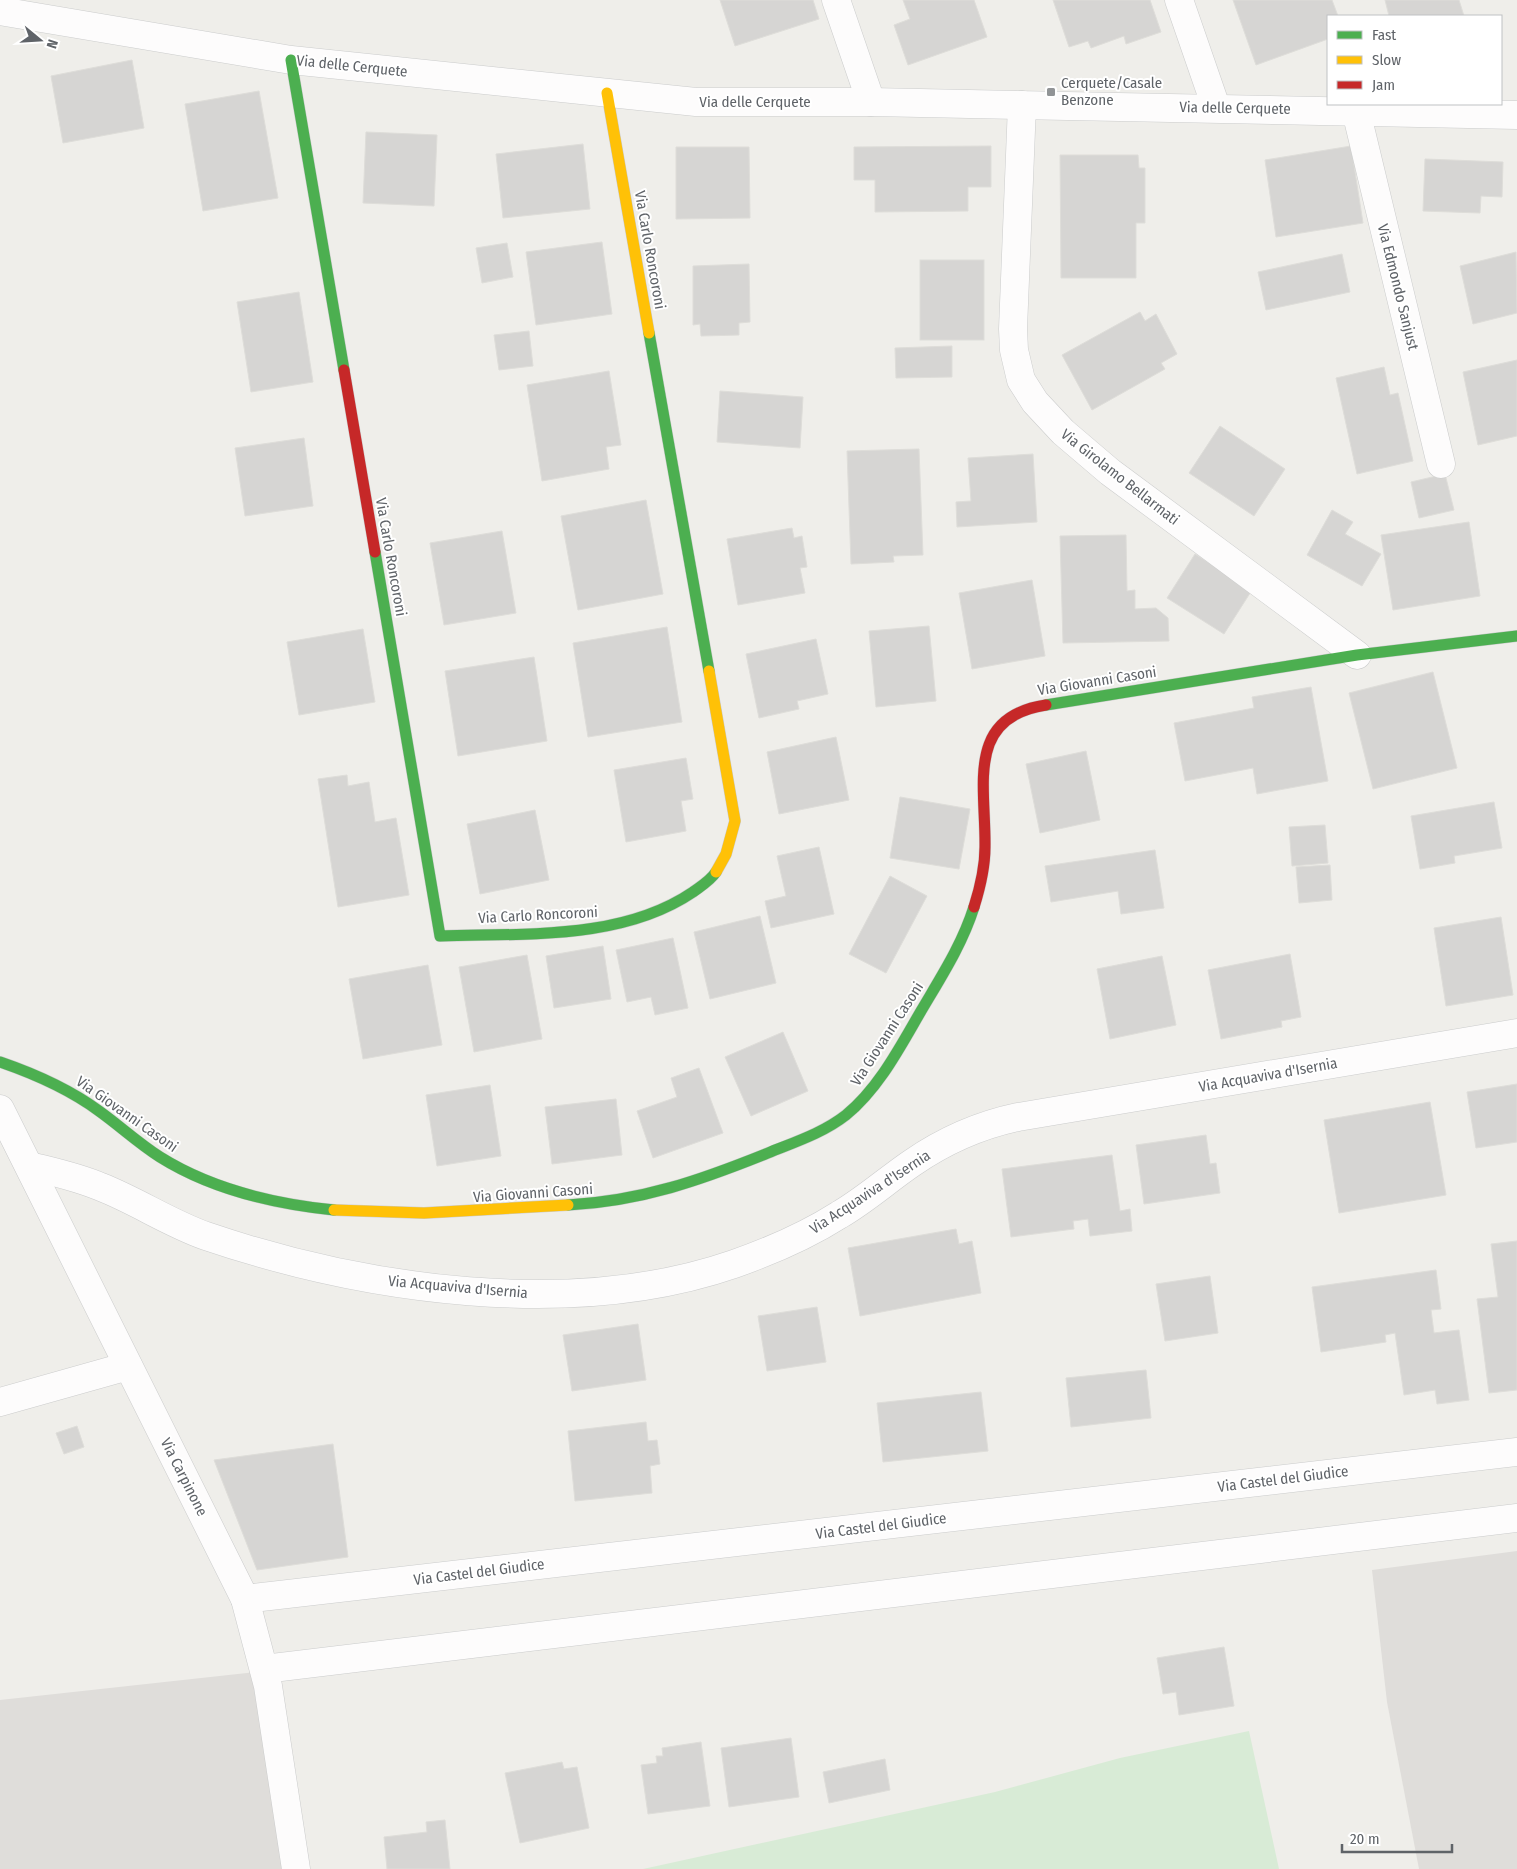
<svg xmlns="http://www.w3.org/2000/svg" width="1517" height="1869" font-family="'Fira Sans Condensed',sans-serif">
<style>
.industrial{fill:#dfddda}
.green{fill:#d8ebd6}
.building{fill:#d6d5d3;stroke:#deddd9}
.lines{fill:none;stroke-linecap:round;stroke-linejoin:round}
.street-casing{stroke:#cbcccc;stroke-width:29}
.fast-casing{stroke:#cacacb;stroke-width:12}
.slow-casing{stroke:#cacacb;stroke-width:12}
.jam-casing{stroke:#cacacb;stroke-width:12}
.street{stroke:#fdfcfc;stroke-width:28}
.fast{stroke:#4caf50;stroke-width:11}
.slow{stroke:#ffc107;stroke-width:11}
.jam{stroke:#c62828;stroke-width:11}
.poi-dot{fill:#919496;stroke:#fff;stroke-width:2}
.labels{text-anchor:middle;stroke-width:4;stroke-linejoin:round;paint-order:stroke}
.street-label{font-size:15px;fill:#5f6368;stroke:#fff}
.poi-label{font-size:15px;fill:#5f6368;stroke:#fff;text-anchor:start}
</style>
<rect width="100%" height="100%" fill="#efeeea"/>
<g class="industrial">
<polygon points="1517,1551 1517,1869 1419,1869 1387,1702 1372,1570"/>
<polygon points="256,1672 287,1869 0,1869 0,1700"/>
</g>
<polygon class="green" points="1249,1731 1279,1869 643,1869 995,1792 1120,1758"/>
<g class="building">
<polygon points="720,0 813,0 819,19 735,46"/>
<polygon points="903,0 974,0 987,37 908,65 894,25 910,19"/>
<polygon points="1053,0 1150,0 1161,32 1126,44 1124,36 1091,48 1088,41 1069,47"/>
<polygon points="1233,0 1332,0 1338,16 1328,16 1328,39 1256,65"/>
<polygon points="1385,0 1459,0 1464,16 1389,16"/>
<polygon points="132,60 144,128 63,143 51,76"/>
<polygon points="259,91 278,198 203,211 185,104"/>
<polygon points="366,132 437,135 434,206 363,203"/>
<polygon points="583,144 590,209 503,218 496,154"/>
<polygon points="991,146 991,187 968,187 968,211 875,212 875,180 854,180 854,147"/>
<polygon points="1351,146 1363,223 1276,237 1265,160"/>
<polygon points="676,147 749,147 750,218 676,219"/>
<polygon points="1060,155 1138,155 1139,168 1145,168 1145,223 1136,223 1136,278 1061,278"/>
<polygon points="1425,159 1503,162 1502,197 1481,196 1480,213 1423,211"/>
<polygon points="602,242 612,314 536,325 526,252"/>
<polygon points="507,243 513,277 482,283 476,248"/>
<polygon points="1516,252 1517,313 1473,324 1460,266"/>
<polygon points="1342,254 1350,292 1266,310 1258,272"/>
<rect x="920" y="260" width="64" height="80"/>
<polygon points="749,264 750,322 739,323 739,335 701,336 700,324 693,325 693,266"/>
<polygon points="299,292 313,382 251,392 237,302"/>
<polygon points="1140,312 1145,321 1156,314 1177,354 1161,363 1165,369 1092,410 1062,355"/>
<polygon points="529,331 533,366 499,370 494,335"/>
<polygon points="952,346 952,377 896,378 895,348"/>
<polygon points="1517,360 1517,436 1478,445 1463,372"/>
<polygon points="1384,367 1390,395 1398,393 1413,461 1357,474 1336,378"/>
<polygon points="609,371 621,445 606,447 609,469 542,481 527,385"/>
<polygon points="720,391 803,397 800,448 717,442"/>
<polygon points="1220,426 1285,469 1254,516 1189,473"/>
<polygon points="304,438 313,506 245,516 235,448"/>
<polygon points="919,449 923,555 893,556 894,562 851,564 847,451"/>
<polygon points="1033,454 1037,522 957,527 956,502 971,501 968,458"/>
<polygon points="1445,474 1454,510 1419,518 1411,482"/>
<polygon points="646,500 663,594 578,610 561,516"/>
<polygon points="1332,510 1353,522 1345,534 1381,554 1362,586 1307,555"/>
<polygon points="1469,522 1480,596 1393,610 1381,535"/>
<polygon points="792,528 794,538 802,536 807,567 800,568 805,593 738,605 727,539"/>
<polygon points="502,531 516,613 444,625 430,543"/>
<polygon points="1126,535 1127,591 1135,590 1135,609 1156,608 1168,618 1169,641 1063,643 1060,536"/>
<polygon points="1195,554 1252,590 1224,634 1167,598"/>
<polygon points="1032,580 1045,656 972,669 959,593"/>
<polygon points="929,626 936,701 876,707 869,631"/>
<polygon points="667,627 682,722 588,737 573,643"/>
<polygon points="363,629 375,702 299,715 287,642"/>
<polygon points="816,639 828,694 797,701 799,709 759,718 746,654"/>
<polygon points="534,657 547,741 458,756 445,671"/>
<polygon points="1433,672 1457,768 1373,789 1349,693"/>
<polygon points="1311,687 1328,781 1257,794 1253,768 1185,781 1174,723 1254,708 1252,697"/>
<polygon points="836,737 849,800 779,814 767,752"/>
<polygon points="1086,751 1100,820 1040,833 1026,764"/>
<polygon points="686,758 693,799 681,801 686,831 626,842 614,770"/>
<polygon points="347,775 348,786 369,782 375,822 396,818 409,895 338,907 318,779"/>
<polygon points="900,797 970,809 959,869 890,858"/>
<polygon points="1494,802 1502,848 1454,856 1455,863 1420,869 1411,816"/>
<polygon points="535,810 549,880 480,894 467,824"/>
<polygon points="1325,825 1328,863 1292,866 1289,827"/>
<polygon points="819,847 834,914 771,928 765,901 786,896 777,856"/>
<polygon points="1155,850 1164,908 1121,914 1118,891 1051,902 1045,866"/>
<polygon points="1330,865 1332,900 1299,903 1296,867"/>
<polygon points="890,876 927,896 886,973 849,954"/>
<polygon points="760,916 776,983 710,999 694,932"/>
<polygon points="1501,917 1513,995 1446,1006 1434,928"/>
<polygon points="673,938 688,1008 655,1015 651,997 627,1002 616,950"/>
<polygon points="603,946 611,999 554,1008 546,956"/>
<polygon points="1290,954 1301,1017 1281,1021 1282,1027 1221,1039 1208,970"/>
<polygon points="527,955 542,1039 474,1052 459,967"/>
<polygon points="1162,956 1176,1025 1110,1039 1097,969"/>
<polygon points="428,965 442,1045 363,1059 349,979"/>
<polygon points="783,1032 808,1091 751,1116 725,1057"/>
<polygon points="699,1068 723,1133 653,1158 637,1111 677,1097 671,1078"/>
<polygon points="1517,1084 1517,1142 1476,1148 1467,1092"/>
<polygon points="490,1085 501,1156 437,1166 426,1095"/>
<polygon points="616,1099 622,1155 552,1164 545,1107"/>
<polygon points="1430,1102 1446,1195 1339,1213 1324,1120"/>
<polygon points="1206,1135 1210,1164 1216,1163 1220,1193 1144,1204 1136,1145"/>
<polygon points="1112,1155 1120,1211 1130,1209 1132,1231 1090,1236 1088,1219 1073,1221 1074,1229 1011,1237 1002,1169"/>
<polygon points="956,1229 959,1244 972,1241 981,1293 860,1316 848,1248"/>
<polygon points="1517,1241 1517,1390 1489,1393 1477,1299 1498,1297 1491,1244"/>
<polygon points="1436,1270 1441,1309 1431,1310 1434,1333 1459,1330 1469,1400 1437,1404 1435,1390 1404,1395 1395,1333 1385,1335 1386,1342 1321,1352 1312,1287"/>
<polygon points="1210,1276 1218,1333 1165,1341 1156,1284"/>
<polygon points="817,1307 826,1362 767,1371 758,1316"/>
<polygon points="638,1324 646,1380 572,1391 563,1335"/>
<polygon points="1146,1370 1151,1418 1071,1427 1066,1378"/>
<polygon points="981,1392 988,1451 883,1462 877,1403"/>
<polygon points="646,1422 648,1441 657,1440 660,1464 650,1466 652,1493 575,1501 568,1431"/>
<polygon points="77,1426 84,1447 64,1454 56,1433"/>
<polygon points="333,1444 348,1557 257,1570 214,1460"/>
<polygon points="1224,1647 1234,1706 1179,1715 1176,1692 1163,1694 1157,1658"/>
<polygon points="791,1738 799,1797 729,1807 721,1748"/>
<polygon points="701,1742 710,1806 648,1814 641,1765 657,1763 656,1756 663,1756 662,1748"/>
<polygon points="885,1759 890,1790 829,1803 823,1772"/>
<polygon points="562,1762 564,1769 577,1767 589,1828 520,1843 505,1773"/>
<polygon points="445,1820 450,1869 387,1869 384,1837 427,1832 426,1822"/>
</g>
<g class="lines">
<defs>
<g id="street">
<polyline points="836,0 871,102"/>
<polyline points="1179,0 1216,107"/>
<polyline points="0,11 291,60 696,102 871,102 1517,115"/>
<polyline points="1022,105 1013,329 1014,350 1021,380 1035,402 1063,432 1110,472 1357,655"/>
<polyline points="1356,111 1441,464"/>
<polyline points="0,1109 245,1599 268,1686 296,1869"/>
<path d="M30,1166C54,1172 78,1177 101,1187C137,1201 169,1223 206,1236C365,1290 572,1320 734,1264C771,1251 806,1236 839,1215C865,1200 887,1180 912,1163C944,1141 980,1125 1018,1117L1517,1033"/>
<polyline points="0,1402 128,1366"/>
<polyline points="245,1599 1517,1452"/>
<polyline points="264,1669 1517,1518"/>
</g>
<g id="fast">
<polyline points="291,60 344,370"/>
<polyline points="649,333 709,671"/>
<path d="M375,552L440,936C522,933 621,941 693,892C701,886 710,881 716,872"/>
<polyline points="1046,705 1357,655 1517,636"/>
<path d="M0,1062C35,1074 69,1089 99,1111C120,1126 138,1143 160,1157C211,1189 275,1204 334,1210"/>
<path d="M568,1205C642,1201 701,1180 768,1153C795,1142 823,1133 846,1115C879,1088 900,1047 921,1011C941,977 962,945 974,907"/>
</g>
<g id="slow">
<polyline points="607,93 649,333"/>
<polyline points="709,671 735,821 726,854 716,872"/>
<polyline points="334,1210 424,1213 568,1205"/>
</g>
<g id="jam">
<polyline points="344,370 375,552"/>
<path d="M974,907C980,888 985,867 985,847C986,786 965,717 1046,705"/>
</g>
</defs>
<use href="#street" class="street-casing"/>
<use href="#fast" class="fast-casing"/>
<use href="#slow" class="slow-casing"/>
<use href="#jam" class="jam-casing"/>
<use href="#street" class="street"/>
<use href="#fast" class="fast"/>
<use href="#slow" class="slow"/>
<use href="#jam" class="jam"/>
</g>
<rect class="poi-dot" x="1046" y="87" width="10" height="10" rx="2.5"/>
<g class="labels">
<g class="street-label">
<text transform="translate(352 66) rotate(6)" y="5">Via delle Cerquete</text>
<text x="755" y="107">Via delle Cerquete</text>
<text transform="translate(1235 108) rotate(1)" y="5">Via delle Cerquete</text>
<text transform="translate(650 250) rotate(80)" y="5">Via Carlo Roncoroni</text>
<text transform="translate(1398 287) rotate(76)" y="5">Via Edmondo Sanjust</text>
<text transform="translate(1120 477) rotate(38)" y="5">Via Girolamo Bellarmati</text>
<text transform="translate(391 557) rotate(80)" y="5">Via Carlo Roncoroni</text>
<text transform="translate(1097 681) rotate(-9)" y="5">Via Giovanni Casoni</text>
<text transform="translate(538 915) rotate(-3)" y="5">Via Carlo Roncoroni</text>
<text transform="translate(887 1034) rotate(-57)" y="5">Via Giovanni Casoni</text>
<text transform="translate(1268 1075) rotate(-10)" y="5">Via Acquaviva d'Isernia</text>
<text transform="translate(127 1114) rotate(35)" y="5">Via Giovanni Casoni</text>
<text transform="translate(870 1192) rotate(-33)" y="5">Via Acquaviva d'Isernia</text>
<text transform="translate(533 1193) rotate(-4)" y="5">Via Giovanni Casoni</text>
<text transform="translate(458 1287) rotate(5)" y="5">Via Acquaviva d'Isernia</text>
<text transform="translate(184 1477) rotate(63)" y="5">Via Carpinone</text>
<text transform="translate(1283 1479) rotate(-7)" y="5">Via Castel del Giudice</text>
<text transform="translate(881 1526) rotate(-7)" y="5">Via Castel del Giudice</text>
<text transform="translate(479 1572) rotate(-7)" y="5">Via Castel del Giudice</text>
</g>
<g class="poi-label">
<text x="1061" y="88">Cerquete/Casale<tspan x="1061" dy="17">Benzone</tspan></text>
</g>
</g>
<rect x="1327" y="15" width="175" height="90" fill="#ffffff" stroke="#bfc1c3"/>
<rect x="1337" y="31" width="25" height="8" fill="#4caf50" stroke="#bfc1c3"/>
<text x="1372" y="40" font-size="15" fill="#5f6368">Fast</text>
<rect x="1337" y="56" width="25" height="8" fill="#ffc107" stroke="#bfc1c3"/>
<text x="1372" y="65" font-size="15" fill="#5f6368">Slow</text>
<rect x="1337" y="81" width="25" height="8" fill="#c62828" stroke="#bfc1c3"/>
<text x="1372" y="90" font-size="15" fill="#5f6368">Jam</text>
<g transform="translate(40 40) rotate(108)" stroke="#ffffff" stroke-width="4" paint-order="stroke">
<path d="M0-4L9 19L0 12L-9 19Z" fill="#5f6368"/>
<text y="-8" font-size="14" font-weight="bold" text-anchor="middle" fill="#5f6368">N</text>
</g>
<path d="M1342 1844v8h110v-8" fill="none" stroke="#5f6368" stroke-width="2.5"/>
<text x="1350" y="1844" font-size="15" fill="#5f6368" stroke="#ffffff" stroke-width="4" paint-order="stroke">20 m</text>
</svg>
